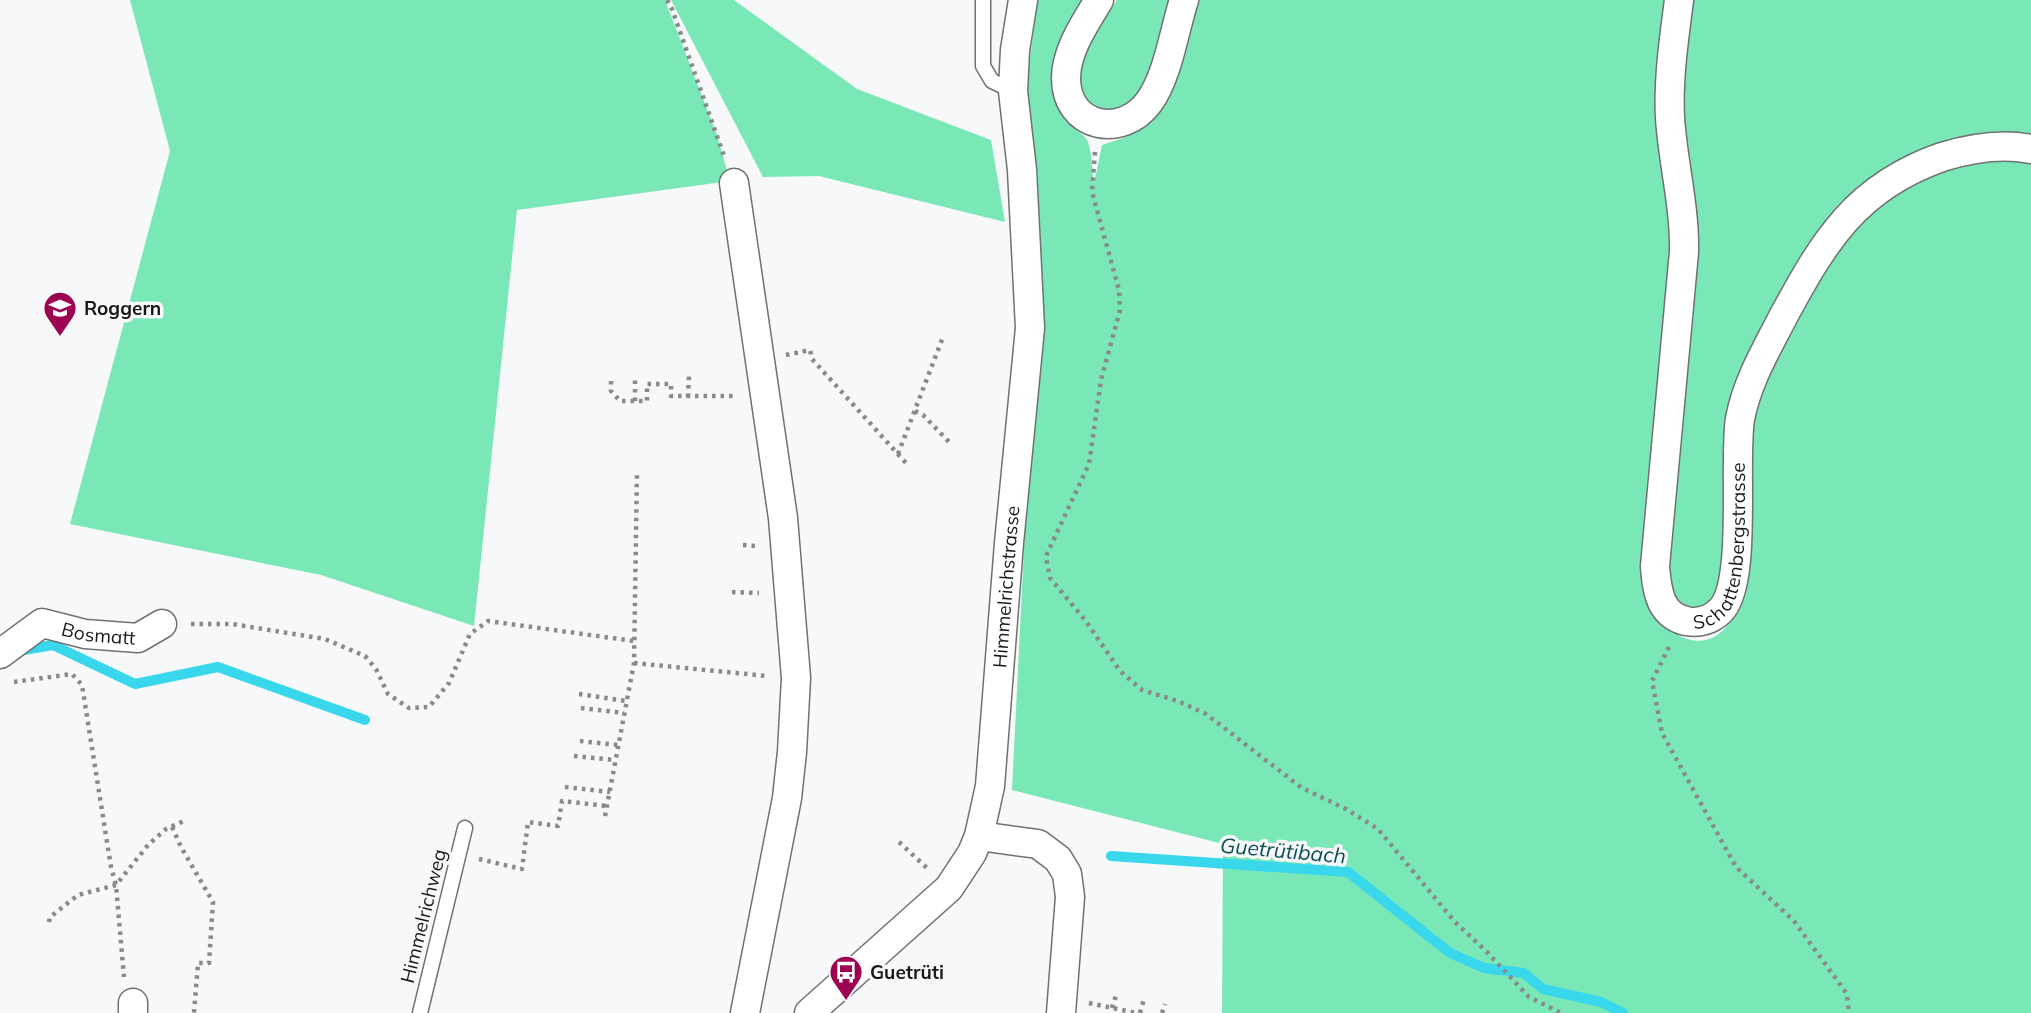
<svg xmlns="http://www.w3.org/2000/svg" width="2031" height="1013" font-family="Mulish,sans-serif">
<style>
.green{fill:#7ae7b7}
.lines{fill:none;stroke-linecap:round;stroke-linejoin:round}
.stream{stroke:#38d7ec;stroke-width:10}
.service-casing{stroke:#707172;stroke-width:17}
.minor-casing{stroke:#707172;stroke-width:31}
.path{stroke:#898a8b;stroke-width:4.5;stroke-dasharray:3.5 5;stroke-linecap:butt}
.service{stroke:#fff;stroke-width:14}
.minor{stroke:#fff;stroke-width:28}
.labels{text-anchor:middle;stroke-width:7;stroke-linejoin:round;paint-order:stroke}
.poi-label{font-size:19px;font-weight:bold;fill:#19191a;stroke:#f7f8f9;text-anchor:start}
.street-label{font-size:19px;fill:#19191a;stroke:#f7f8f9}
.water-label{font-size:21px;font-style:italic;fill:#0a4e57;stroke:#f7f8f9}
</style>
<rect width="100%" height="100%" fill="#f7f8f9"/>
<g class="green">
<polygon points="130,0 665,0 717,135 730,181 517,210 474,626 321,575 70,524 170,151"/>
<polygon points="671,0 734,0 857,89 991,140 1005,222 819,176 763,177"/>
<path d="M1038,0H1081C1068,24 1042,71 1054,97C1059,108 1067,121 1076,129C1079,132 1085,136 1087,140C1092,149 1092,172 1094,183L1102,145C1116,140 1135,136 1146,125C1170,102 1185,33 1195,0H1671L1674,213L1649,607C1656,614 1663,625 1672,631C1709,657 1733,627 1745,593L1746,467L1755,396L1841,235L1910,181L1980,158L2031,159V1013H1222L1223,844L1012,790L1040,226L1025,92Z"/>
<path d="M1117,0H1176L1148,83L1125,110C1111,112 1099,112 1088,102C1083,98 1078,91 1076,84C1072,62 1105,19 1117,0Z"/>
<polygon points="1687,0 2031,0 2031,138 1930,150 1777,311 1726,540 1718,592 1709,603 1698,608 1686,606 1672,594 1666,576 1679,127"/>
</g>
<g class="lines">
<g class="stream">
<polyline points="18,651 53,645 135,684 218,667 365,720"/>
<polyline points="1111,856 1348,872 1450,953 1484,968 1524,973 1543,989 1601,1002 1623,1013"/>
</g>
<defs>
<g id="service">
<polyline points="983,0 983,66 992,81 1013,91"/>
<polyline points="420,1013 465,828"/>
</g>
<g id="minor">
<path d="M1099,0C1085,23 1066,51 1066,78C1066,128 1122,139 1149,102C1168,76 1174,31 1184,0"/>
<path id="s1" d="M1679,0C1674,39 1668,79 1670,118C1673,163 1685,207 1684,252L1655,566C1656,579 1657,591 1662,602C1673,625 1703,628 1720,611C1748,585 1733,462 1740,419C1747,382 1766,350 1783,317C1824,241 1856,187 1942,157C1971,148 2001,143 2031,149"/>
<polyline points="734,183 783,518 796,678 792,752 787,798 745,1013"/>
<path id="s2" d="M0,654L42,623L85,634L138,638L162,624"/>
<polyline points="979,836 1038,844 1058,859 1067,874 1070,897 1061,1013"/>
<polyline points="133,1013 133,1003"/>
<path id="s3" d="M809,1013L949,888L972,853L979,836L990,786L1009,543L1030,328L1022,170L1013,91L1015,50L1023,0"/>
</g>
</defs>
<use href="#service" class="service-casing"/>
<use href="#minor" class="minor-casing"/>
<g class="path">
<polyline points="667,0 672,9 724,156"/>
<polyline points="1095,152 1092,192 1119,290 1120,310 1101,380 1089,464 1046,556 1050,578 1085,620 1120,671 1142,690 1178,701 1206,714 1302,788 1346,809 1378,829 1455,922 1485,950 1529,997 1561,1013"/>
<polyline points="786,355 810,350 812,359 906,463"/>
<polyline points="611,381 611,391 620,401 647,401 647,384 671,384 671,396 737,396"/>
<polyline points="688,397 689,376"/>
<polyline points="635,401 635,376"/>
<polyline points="915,411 923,415 952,445"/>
<polyline points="898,454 943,337"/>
<polyline points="743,545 756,546"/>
<polyline points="732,592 759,593"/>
<polyline points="191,624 232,624 325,639 365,656 376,669 388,694 409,708 429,707 449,683 470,634 488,621 634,641"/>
<polyline points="1669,647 1652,681 1662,733 1736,867 1794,921 1847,994 1849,1013"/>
<polyline points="634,663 767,676"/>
<polyline points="14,682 72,674 82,685 111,867 116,885 124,977"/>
<polyline points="579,694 626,701"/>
<polyline points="581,708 624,713"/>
<polyline points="580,741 618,745"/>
<polyline points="574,756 615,760"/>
<polyline points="565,787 610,792"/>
<polyline points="605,816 634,663 637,471"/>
<polyline points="172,827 181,847 213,902 209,963 198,963 194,1013"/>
<polyline points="899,842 927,868"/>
<polyline points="479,859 522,869 528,822 558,826 562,801 607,806"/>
<polyline points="49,922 50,917 78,895 116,885 148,845 166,829 186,820"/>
<polyline points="1089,1003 1136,1013"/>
<polyline points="1112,1008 1117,992"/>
<polyline points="1140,1013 1144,999"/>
<polyline points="1162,1013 1165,1004"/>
</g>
<use href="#service" class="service"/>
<use href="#minor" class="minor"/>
</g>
<defs>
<symbol id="school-pin" viewBox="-11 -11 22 30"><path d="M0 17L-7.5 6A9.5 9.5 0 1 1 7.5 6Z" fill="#9c0451" stroke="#f7f8f9"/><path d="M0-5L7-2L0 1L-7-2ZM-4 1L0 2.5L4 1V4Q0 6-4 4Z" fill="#fff"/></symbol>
<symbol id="bus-pin" viewBox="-11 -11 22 30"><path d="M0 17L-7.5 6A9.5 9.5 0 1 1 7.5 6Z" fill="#9c0451" stroke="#f7f8f9"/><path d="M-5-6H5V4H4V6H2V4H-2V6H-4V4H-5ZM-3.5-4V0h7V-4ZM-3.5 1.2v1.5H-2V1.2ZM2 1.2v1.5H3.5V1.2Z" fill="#fff"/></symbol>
</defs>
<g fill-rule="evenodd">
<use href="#school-pin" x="41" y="289" width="38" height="52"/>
<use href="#bus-pin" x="827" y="953" width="38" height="52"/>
</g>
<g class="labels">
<g class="poi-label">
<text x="84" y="315">Roggern</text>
<text x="870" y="979">Guetrüti</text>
</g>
<g class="street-label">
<text dy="7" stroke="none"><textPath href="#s1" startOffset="735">Schattenbergstrasse</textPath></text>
<text dy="7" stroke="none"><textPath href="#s3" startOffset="499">Himmelrichstrasse</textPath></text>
<text dy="7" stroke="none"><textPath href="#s2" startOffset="110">Bosmatt</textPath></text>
<text transform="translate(423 916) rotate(-76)" y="7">Himmelrichweg</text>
</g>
<g class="water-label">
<text transform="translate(1283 851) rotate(5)" y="7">Guetrütibach</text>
</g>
</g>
</svg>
